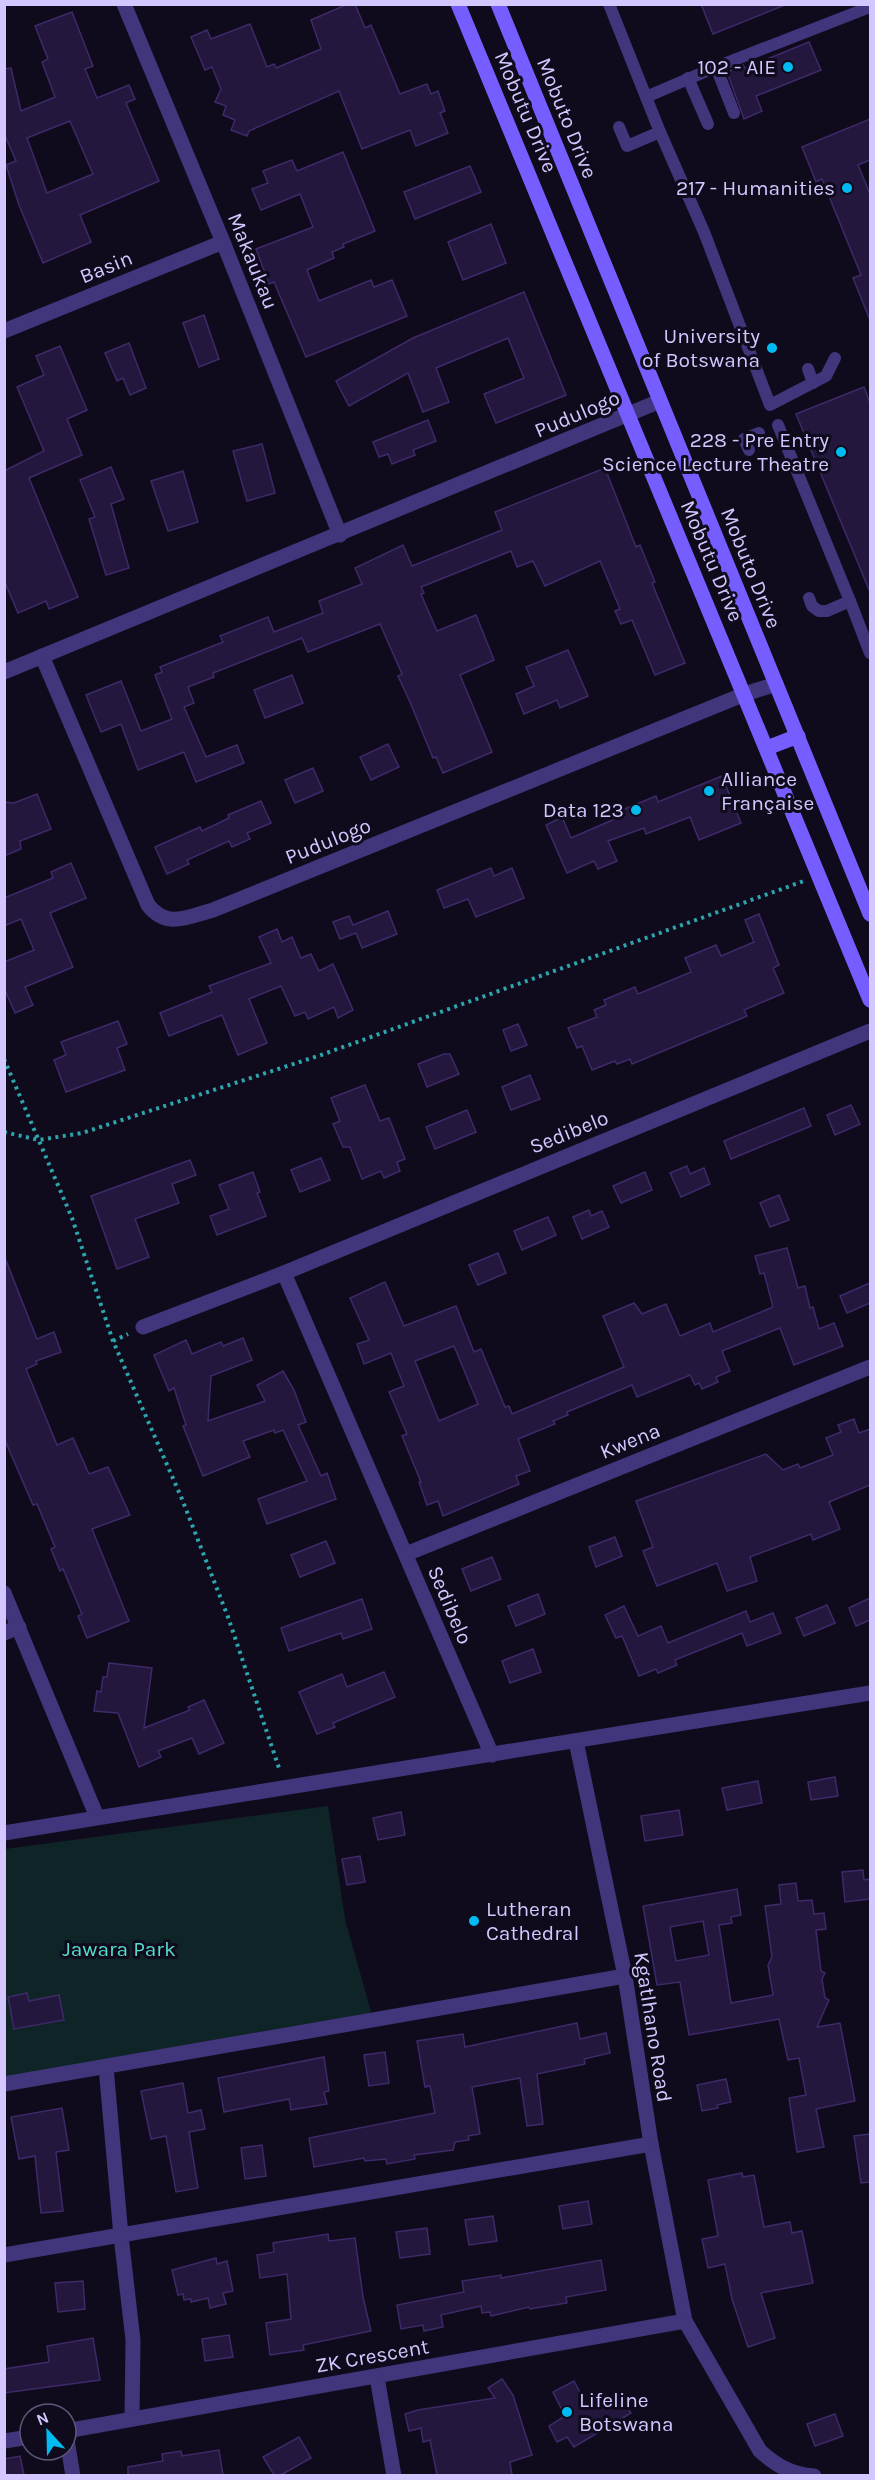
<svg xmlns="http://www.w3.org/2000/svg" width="875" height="2480" font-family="Karla,sans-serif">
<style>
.green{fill:#0e2426}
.building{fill:#24173d;stroke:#3e2969;stroke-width:1.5;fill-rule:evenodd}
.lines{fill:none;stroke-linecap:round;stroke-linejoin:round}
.path{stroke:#2ca5ae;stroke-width:4;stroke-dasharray:3 4.5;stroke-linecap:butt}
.service{stroke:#41357c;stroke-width:12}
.minor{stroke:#41357c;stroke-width:15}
.secondary{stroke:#765dff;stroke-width:15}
.poi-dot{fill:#00bbf1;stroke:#100b1c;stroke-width:2}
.labels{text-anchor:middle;stroke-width:6;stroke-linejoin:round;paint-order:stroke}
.poi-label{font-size:21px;fill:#d4c6ff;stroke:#100b1c;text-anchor:end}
.street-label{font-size:21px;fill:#d4c6ff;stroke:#100b1c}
.park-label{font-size:21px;fill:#53decd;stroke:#100b1c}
</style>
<rect width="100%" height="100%" fill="#100b1c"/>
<polygon class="green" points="328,1806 345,1919 373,2019 5,2084 5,1849"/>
<g class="building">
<polygon points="348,4 355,4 365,28 371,25 400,94 427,84 431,94 438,91 445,111 440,113 448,133 416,146 410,130 362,149 339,91 249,131 247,136 231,130 235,120 223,115 226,106 215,102 221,89 212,67 205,70 191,37 207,30 211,39 250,24 267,67 274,64 276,68 321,49 311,20"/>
<polygon points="701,4 785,4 785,5 713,34"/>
<path d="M72,12L93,66L85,69L97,98L129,85L135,99L126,103L159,181L80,215L91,242L43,263L19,205L6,165L16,161L4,133V69L11,68L21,111L55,97L42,62L48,59L35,26ZM70,121L93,174L47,193L27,138Z"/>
<polygon points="809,42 821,70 756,96 762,111 744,119 727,72 743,65 745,68"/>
<polygon points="870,119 870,160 858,165 870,194 870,320 853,278 861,275 822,179 816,182 802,147"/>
<polygon points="343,152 375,231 343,244 344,247 332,252 334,258 307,270 319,301 371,280 374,287 392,280 407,316 306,357 274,282 269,284 256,249 313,227 300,194 261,210 252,189 268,183 263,171 292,160 297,171"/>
<polygon points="470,166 481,192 415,219 404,192"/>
<polygon points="491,224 506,263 463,280 448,242"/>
<polygon points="524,292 566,395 496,423 484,394 524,378 508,338 436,368 449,402 423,412 408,373 349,406 336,381 413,338"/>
<polygon points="204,315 219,359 199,367 183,323"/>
<polygon points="129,343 146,388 130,395 123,378 117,381 105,353"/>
<polygon points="60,346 87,410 67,419 82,455 29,478 78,597 49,609 46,601 18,613 4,580 4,471 44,451 17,387 44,375 36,356"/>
<polygon points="864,387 870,403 870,592 796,414"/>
<polygon points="428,420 436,441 413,450 415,455 392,464 388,454 379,457 373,442"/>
<polygon points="262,444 275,493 247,501 233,451"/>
<polygon points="111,467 124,499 111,504 129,568 106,575 89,519 95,517 80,480"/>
<polygon points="605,468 636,547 640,545 655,582 652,583 685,663 655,675 632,620 621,624 615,611 620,609 600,561 545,586 533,561 517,567 511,551 421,587 424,593 421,594 437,631 476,615 494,660 460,675 492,752 443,773 436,757 433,758 410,702 398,676 402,674 380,624 308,652 302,638 213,673 214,677 188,687 194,703 184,707 206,757 237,745 244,763 196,782 184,752 138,770 121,724 101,732 86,695 121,681 141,731 172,719 155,675 162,672 160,667 223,642 220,636 268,617 274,632 323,613 319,601 362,584 355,568 403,545 412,566 502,530 495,512"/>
<polygon points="183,471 198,522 168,531 151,481"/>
<polygon points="568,650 588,696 560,708 557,700 524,714 516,694 534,686 526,667"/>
<polygon points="292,675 303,703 265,718 254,690"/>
<polygon points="388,744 399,767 371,780 360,757"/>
<polygon points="313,768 323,791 295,803 285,780"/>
<polygon points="722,776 741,823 699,840 690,817 646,834 644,828 608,841 617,861 598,869 594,861 567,873 546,825 562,817 571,838 617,818 615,813 656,796 658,802"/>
<polygon points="37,794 51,829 20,841 21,849 4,856 4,802 14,803"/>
<polygon points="261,801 271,823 247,833 250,839 232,847 229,841 187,860 189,864 167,874 155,847 200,827 202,831 229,818 228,815"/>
<polygon points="71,863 86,898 50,913 73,967 25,987 33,1005 15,1013 4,988 4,962 34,950 21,919 4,926 4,898 53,878 51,872"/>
<polygon points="491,868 494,876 512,868 524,898 476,917 468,899 444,908 437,890"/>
<polygon points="388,911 397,934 362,948 356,933 340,939 333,922 349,916 353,925"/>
<polygon points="759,914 779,965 773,968 784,993 744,1010 747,1016 632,1064 630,1059 617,1064 615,1061 592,1070 582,1046 577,1048 568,1028 597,1017 594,1010 606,1005 604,1000 635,987 638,994 691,972 685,958 716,945 721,956 754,942 745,920"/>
<polygon points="277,929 282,942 292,937 301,958 311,954 319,971 333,964 353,1010 338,1018 334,1007 308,1019 305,1012 295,1016 281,986 249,999 267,1043 238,1055 222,1015 169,1036 160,1013 212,992 209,986 271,963 259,937"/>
<polygon points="118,1021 127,1044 117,1048 125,1070 66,1092 54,1060 66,1055 61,1042"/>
<polygon points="518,1024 527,1045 511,1051 503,1030"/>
<polygon points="444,1054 450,1054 459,1074 427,1087 418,1064"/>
<polygon points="530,1075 540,1099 511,1110 502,1087"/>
<polygon points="365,1085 380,1121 389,1118 405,1159 397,1162 400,1171 384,1178 381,1171 362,1179 350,1147 343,1147 333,1124 340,1121 331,1098"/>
<polygon points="851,1105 860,1124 835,1135 827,1115"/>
<polygon points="804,1108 811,1126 731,1159 724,1141"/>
<polygon points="467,1110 476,1132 435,1149 426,1127"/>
<polygon points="321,1158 330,1180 300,1192 291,1170"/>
<polygon points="190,1160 196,1175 172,1184 179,1203 135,1219 149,1257 117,1269 91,1196"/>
<polygon points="687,1166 690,1174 704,1168 710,1184 681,1197 670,1173"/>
<polygon points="253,1172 260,1192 257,1193 266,1216 217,1235 210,1216 229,1209 219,1185"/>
<polygon points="645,1172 652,1190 621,1203 613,1186"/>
<polygon points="779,1195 789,1220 770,1227 760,1203"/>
<polygon points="589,1210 591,1216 602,1211 609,1227 582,1239 573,1217"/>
<polygon points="548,1217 556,1235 522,1250 514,1231"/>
<path d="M787,1248L798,1288L805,1286L810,1308L813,1307L819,1329L834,1323L843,1346L794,1365L780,1328L722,1351L730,1371L716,1377L718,1382L702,1389L699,1383L695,1385L690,1375L637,1397L632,1385L567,1412L568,1415L553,1421L555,1424L518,1439L530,1471L516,1476L519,1484L443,1516L438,1501L427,1505L419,1482H421L402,1436L407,1434L389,1392L404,1386L391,1353L364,1364L357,1344L369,1340L350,1298L385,1282L404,1326L456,1306L474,1352L481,1349L505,1407L509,1406L512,1414L624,1367L603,1316L634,1303L642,1314L666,1304L680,1336L710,1323L713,1332L773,1307L764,1273L760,1274L755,1256ZM454,1346L478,1404L439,1421L415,1361Z"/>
<polygon points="498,1253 506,1273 478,1285 469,1265"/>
<polygon points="5,1258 37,1339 54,1332 61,1352 36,1361 37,1364 26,1369 57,1445 73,1438 89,1474 108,1467 130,1515 92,1529 129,1621 87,1638 78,1616 82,1614 63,1569 60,1571 51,1549 55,1547 37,1504 33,1505 4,1438"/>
<polygon points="870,1283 870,1303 847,1313 840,1296"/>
<polygon points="243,1338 252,1360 211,1376 208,1421 265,1401 257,1385 283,1371 294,1390 306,1422 298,1425 321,1476 327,1473 336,1499 267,1524 258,1499 307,1481 283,1430 275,1433 274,1430 243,1441 250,1457 203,1476 183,1426 186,1425 174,1388 169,1391 154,1355 186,1340 192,1354 221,1342 223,1346"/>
<polygon points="854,1419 859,1433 870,1429 870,1485 829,1502 840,1529 813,1540 811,1534 750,1557 757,1581 727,1591 717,1563 657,1586 643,1551 653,1547 636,1501 766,1454 783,1470 798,1464 800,1468 833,1455 826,1438 841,1432 838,1425"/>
<polygon points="615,1537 622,1556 596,1567 589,1547"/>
<polygon points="326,1541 335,1563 300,1577 291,1555"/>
<polygon points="492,1557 501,1579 471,1591 462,1569"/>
<polygon points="538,1594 545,1614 516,1626 508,1606"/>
<polygon points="870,1598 870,1620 856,1626 849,1608"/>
<polygon points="362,1599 372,1629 343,1639 341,1633 289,1651 281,1628"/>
<polygon points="827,1605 835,1623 804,1636 796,1618"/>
<polygon points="624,1606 638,1636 661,1626 668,1643 746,1611 750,1622 773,1613 781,1633 747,1646 742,1633 675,1660 677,1665 658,1673 656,1669 639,1676 622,1636 616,1638 605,1615"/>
<polygon points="533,1649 541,1672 510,1683 502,1661"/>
<polygon points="109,1663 152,1668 144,1728 190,1710 188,1707 204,1700 224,1743 199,1754 192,1738 158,1751 161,1757 139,1767 118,1713 94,1711 97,1691 101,1692 103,1677 107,1677"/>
<polygon points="384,1672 395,1697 333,1723 335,1727 317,1734 299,1692 342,1674 347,1687"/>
<polygon points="835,1777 838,1796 811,1800 808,1782"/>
<polygon points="758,1781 762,1803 727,1810 722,1788"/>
<polygon points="679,1810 683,1835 645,1841 641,1816"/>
<polygon points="401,1812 405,1835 378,1840 373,1818"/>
<polygon points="360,1856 365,1882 347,1885 342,1859"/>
<polygon points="863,1870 864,1880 870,1879 870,1899 845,1902 842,1872"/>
<path d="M796,1883L798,1901L812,1900L814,1914L824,1913L826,1929L816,1930L821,1971L825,1973L822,1979L825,1998L829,2000L817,2027L840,2023L855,2101L816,2109L824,2147L797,2152L789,2098L806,2095L799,2058L788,2060L779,2019L689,2035L680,1982L657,1985L643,1906L737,1889L741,1915L731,1917L732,1923L719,1925L731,2003L773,1995L768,1965L772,1957L765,1906L781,1904L779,1885ZM703,1921L709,1955L676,1961L670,1927Z"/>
<polygon points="27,1993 29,2001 59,1995 64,2020 14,2029 8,1997"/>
<polygon points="577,2023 580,2039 606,2033 610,2053 584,2059 585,2064 537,2074 543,2124 527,2126 520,2078 472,2087 480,2134 468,2136 469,2140 455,2142 453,2150 414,2155 415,2159 387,2164 386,2159 365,2161 364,2158 314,2167 309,2138 435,2113 430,2086 425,2087 417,2041 463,2034 465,2047"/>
<polygon points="385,2052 389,2083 369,2086 364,2055"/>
<polygon points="324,2057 329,2091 324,2092 327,2104 291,2110 289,2099 224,2112 218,2078"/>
<polygon points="726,2079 731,2102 717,2105 718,2108 702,2111 697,2085"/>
<polygon points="183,2083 188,2113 201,2110 205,2129 189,2132 198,2188 176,2192 166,2136 151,2139 141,2091"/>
<polygon points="62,2108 69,2150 56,2152 63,2211 41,2213 35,2156 19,2159 11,2117"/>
<polygon points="870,2134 870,2182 861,2183 854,2136"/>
<polygon points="262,2145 266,2176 245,2179 241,2148"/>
<polygon points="742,2173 743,2177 754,2175 764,2227 790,2222 792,2233 802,2231 813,2283 761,2293 775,2338 748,2347 732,2299 725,2264 708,2268 702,2239 718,2236 708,2180"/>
<polygon points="588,2201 592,2224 563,2229 559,2206"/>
<polygon points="493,2216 497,2241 469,2245 465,2220"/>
<polygon points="427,2228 430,2254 400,2258 396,2232"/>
<polygon points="328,2234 329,2241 355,2238 363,2297 371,2331 303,2345 304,2350 270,2355 266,2323 291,2319 287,2274 260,2278 257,2255 274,2252 273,2243"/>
<polygon points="216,2258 217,2264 227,2261 233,2291 223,2293 226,2304 210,2308 208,2298 191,2302 191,2299 184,2300 183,2294 178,2295 172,2270"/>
<polygon points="601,2260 606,2290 566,2297 567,2303 530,2309 529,2307 491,2316 490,2312 482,2313 481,2306 441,2315 443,2327 424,2331 423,2325 401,2329 397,2305 464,2292 462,2281 501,2275 501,2278"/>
<polygon points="83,2281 85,2309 58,2312 55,2283"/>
<polygon points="229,2335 233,2357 205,2361 202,2339"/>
<polygon points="93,2338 100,2380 4,2393 4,2369 49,2362 47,2346"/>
<polygon points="502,2379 513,2395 532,2455 510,2462 512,2475 437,2475 430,2440 423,2442 421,2428 409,2431 405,2414 418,2410 495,2398 488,2388"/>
<polygon points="574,2381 586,2404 604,2393 611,2405 622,2398 631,2413 574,2447 567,2437 557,2442 549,2426 565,2416 553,2392"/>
<polygon points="835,2414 843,2436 815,2446 807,2424"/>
<polygon points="299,2437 311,2458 281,2475 274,2475 263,2457"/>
<polygon points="219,2450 223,2475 128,2475 128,2467 163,2461 162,2454 181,2451 182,2456"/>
<polygon points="20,2456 24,2475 4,2475 4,2459"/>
</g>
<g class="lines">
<g class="path">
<polyline points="4,1059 72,1218 113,1341 182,1499 228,1617 280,1771"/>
<polyline points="4,1132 39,1140 82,1133 321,1055 804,881"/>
<polyline points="113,1341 128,1334"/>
</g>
<g class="service">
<polyline points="609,4 646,97 716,67 870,7"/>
<polyline points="716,67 734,113"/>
<polyline points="688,78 708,124"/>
<polyline points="619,127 627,146 660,132 646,97"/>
<polyline points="660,132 704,232 770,405 826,376 835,358"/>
<polyline points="808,369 813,383"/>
<polyline points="778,425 850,601 827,611 819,611 812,606 809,598"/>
<polyline points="749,450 744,439 759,433"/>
<polyline points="850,601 870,653"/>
</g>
<g class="minor">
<polyline points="124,4 223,242 340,535"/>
<polyline points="4,331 223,242"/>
<path d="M42,656L148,905C167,929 187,917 213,910L745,694L776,684"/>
<polyline points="4,672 660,401"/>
<polyline points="284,1273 492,1755"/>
<polyline points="143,1327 284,1273 870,1031"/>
<polyline points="406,1554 870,1367"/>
<polyline points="4,1593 97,1817"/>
<polyline points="4,1633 19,1627"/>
<path d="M576,1741L625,1976L651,2144L685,2321L760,2451C777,2466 791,2474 814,2476"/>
<polyline points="4,1833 870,1693"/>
<polyline points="106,2067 121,2236 133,2340 132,2418"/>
<polyline points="4,2084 625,1976"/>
<polyline points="4,2255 651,2144"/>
<polyline points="377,2377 394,2476"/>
<polyline points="66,2431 685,2321"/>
<polyline points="66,2434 73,2476"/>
<polyline points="4,2441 30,2437"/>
</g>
<g class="secondary">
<polyline points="458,4 870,1000"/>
<polyline points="498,4 870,914"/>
<polyline points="767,748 798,736"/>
</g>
</g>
<g class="poi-dot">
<circle cx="788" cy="67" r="6"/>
<circle cx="847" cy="188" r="6"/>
<circle cx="772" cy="348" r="6"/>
<circle cx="841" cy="452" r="6"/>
<circle cx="709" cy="791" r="6"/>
<circle cx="636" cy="810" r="6"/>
<circle cx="474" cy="1921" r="6"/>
<circle cx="567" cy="2412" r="6"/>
</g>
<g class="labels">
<g class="poi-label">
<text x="776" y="74">102 - AIE</text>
<text x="835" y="195">217 - Humanities</text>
<text x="760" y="343">University<tspan x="760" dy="24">of Botswana</tspan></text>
<text x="829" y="447">228 - Pre Entry<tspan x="829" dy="24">Science Lecture Theatre</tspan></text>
<text x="721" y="786" text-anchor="start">Alliance<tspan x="721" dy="24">Française</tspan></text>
<text x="624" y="817">Data 123</text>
<text x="486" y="1916" text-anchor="start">Lutheran<tspan x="486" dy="24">Cathedral</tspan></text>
<text x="579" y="2407" text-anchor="start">Lifeline<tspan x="579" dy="24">Botswana</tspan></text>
</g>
<g class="street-label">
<text transform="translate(526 112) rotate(67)" y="7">Mobutu Drive</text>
<text transform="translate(567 118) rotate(68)" y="7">Mobuto Drive</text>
<text transform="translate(253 261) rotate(68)" y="7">Makaukau</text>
<text transform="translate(106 267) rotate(-22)" y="7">Basin</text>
<text transform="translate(577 414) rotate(-23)" y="7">Pudulogo</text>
<text transform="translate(712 561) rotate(67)" y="7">Mobutu Drive</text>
<text transform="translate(751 568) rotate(68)" y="7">Mobuto Drive</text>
<text transform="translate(328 841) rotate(-22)" y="7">Pudulogo</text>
<text transform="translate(569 1132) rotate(-22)" y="7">Sedibelo</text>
<text transform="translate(630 1441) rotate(-22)" y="7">Kwena</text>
<text transform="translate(450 1605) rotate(67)" y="7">Sedibelo</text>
<text transform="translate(653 2027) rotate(81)" y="7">Kgatlhano Road</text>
<text transform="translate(372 2356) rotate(-10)" y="7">ZK Crescent</text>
</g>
<g class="park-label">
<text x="119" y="1956">Jawara Park</text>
</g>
</g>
<rect width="875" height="2480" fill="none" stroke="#d4c6ff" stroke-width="12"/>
<g transform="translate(48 2432) rotate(338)"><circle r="28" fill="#100b1c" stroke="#5e5677" stroke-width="1.5"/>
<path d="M0-4.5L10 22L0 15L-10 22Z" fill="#00bbf1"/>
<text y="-9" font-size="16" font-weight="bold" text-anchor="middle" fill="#d4c6ff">N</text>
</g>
</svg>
